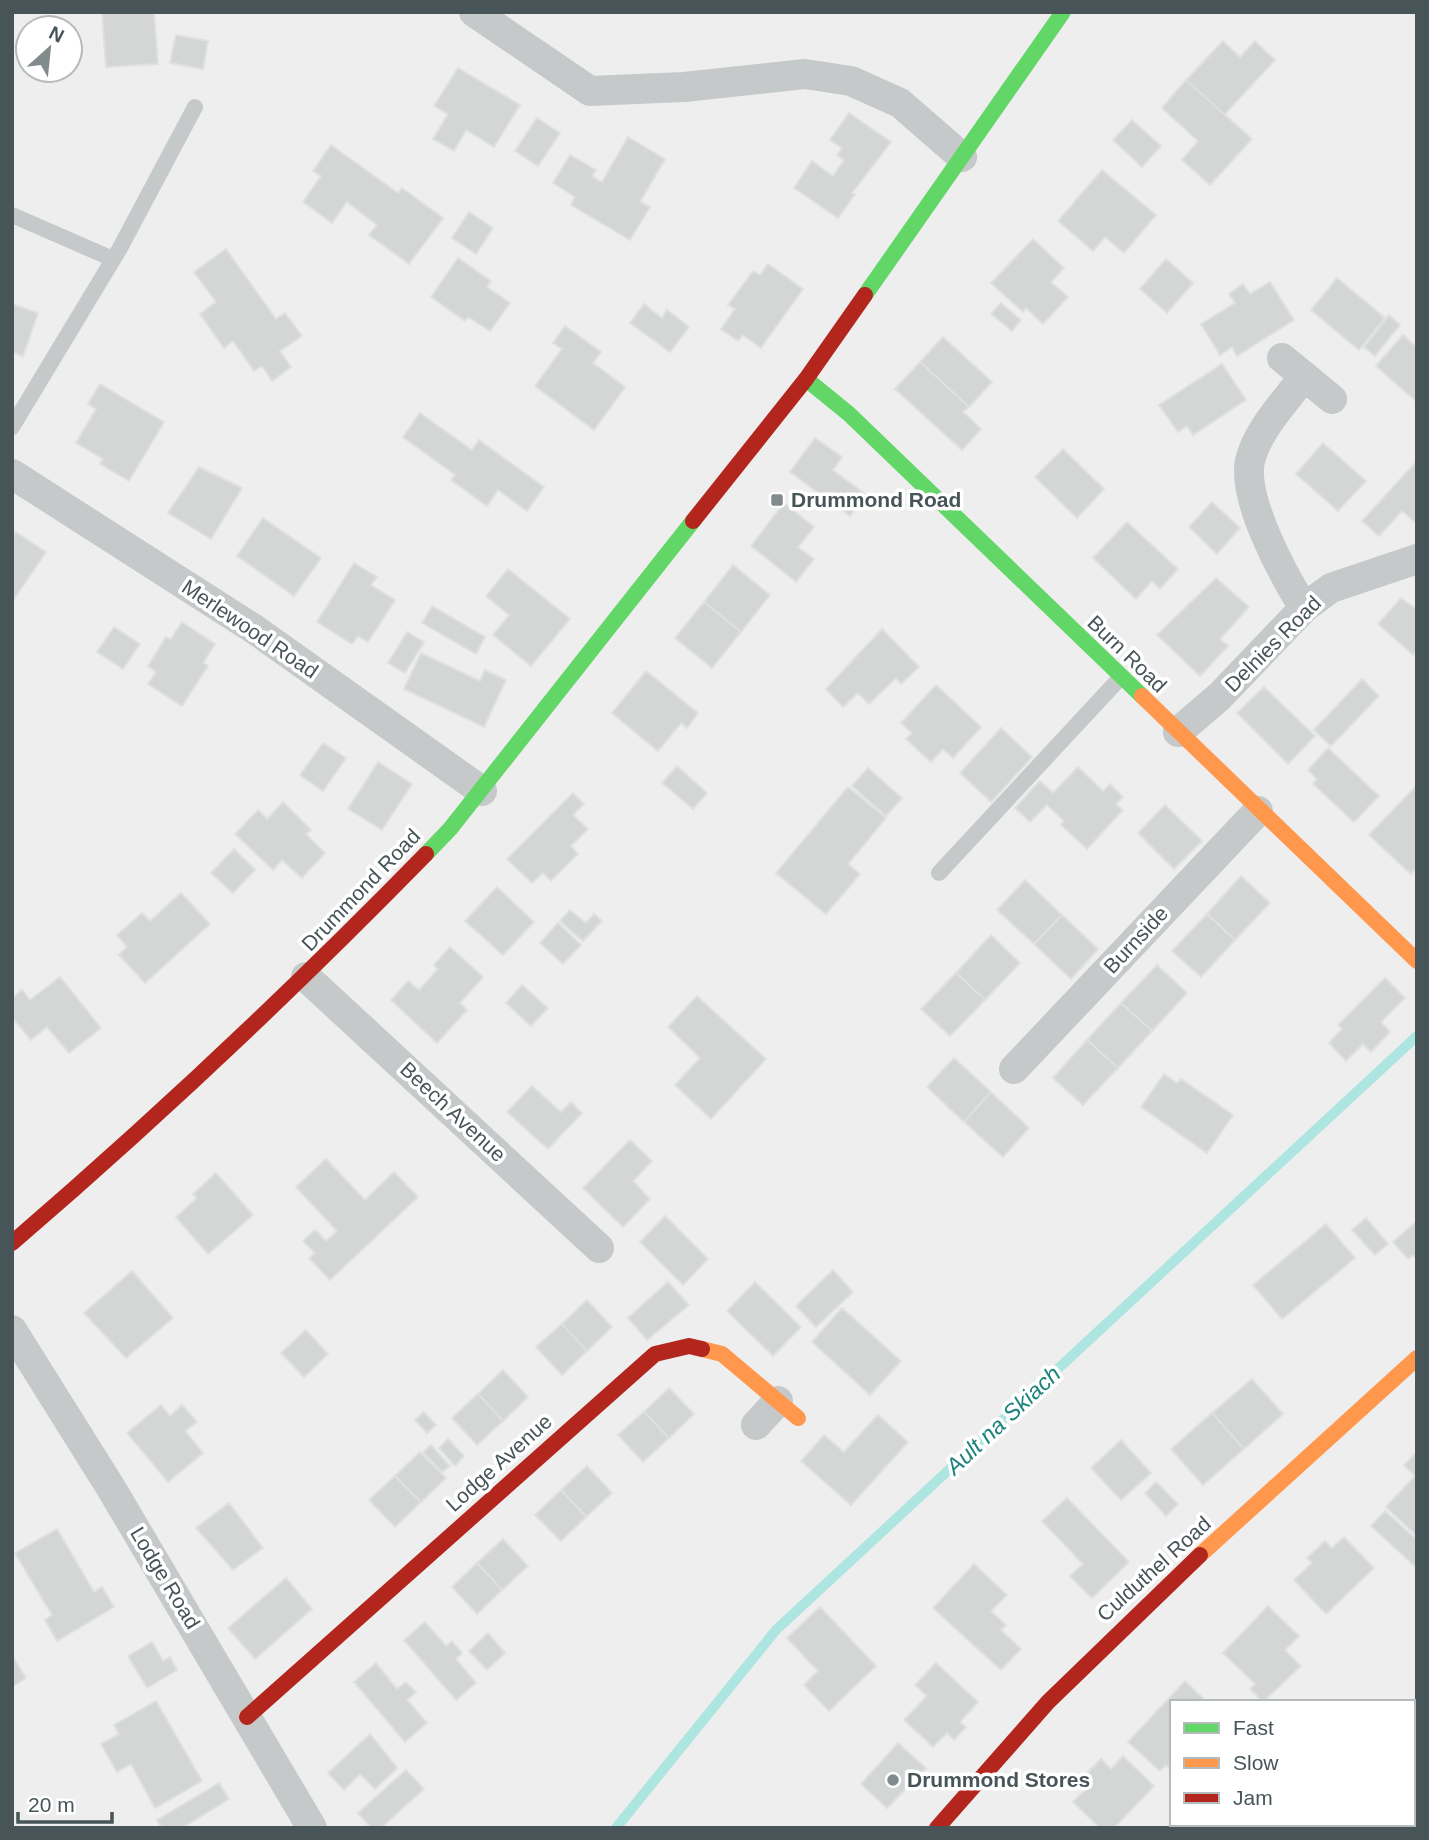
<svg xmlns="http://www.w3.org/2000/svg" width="1429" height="1840" font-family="Helvetica,sans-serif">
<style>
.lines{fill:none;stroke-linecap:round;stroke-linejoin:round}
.stream{stroke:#ade5e0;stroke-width:10}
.building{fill:#d4d6d6;stroke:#dfe0e1;stroke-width:2}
.lane{stroke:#c6c9c9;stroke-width:16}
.street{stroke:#c6c9c9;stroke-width:30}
.fast{stroke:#63d668;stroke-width:16}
.slow{stroke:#ff974d;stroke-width:16}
.jam{stroke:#b3261e;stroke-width:16}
.poi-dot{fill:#818b8c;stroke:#fff;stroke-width:2.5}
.labels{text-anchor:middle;stroke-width:7;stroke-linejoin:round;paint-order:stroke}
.poi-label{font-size:21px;font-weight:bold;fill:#475558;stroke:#fff;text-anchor:start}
.street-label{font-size:21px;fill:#475558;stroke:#fff}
.water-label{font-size:23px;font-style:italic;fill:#1a8379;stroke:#fff}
</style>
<rect width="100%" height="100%" fill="#eee"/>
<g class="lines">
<polyline class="stream" points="616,1828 776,1630 1417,1036"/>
</g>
<g class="building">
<polygon points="102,12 154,12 158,64 106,67"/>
<polygon points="176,35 208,41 203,69 170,63"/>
<polygon points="1223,41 1240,57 1255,41 1275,60 1224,115 1186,80"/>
<polygon points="458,68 520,105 494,147 466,130 454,151 433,139 448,114 434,106"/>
<polygon points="1186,80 1252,139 1210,185 1182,160 1198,141 1162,108"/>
<polygon points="849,113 891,142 852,193 855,194 838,218 794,188 812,161 833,176 844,160 837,155 842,148 830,140"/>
<polygon points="537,118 560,133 538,166 515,151"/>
<polygon points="1132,120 1161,146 1142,167 1113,140"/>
<polygon points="628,137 665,159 640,202 650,207 630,240 571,205 575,197 553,183 570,155 596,170 592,176 602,182"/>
<polygon points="331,145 398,193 402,188 443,218 409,264 369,235 377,225 347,202 332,223 303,202 321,176 313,171"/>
<polygon points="1102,170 1156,215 1124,253 1105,237 1093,251 1058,221"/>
<polygon points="469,212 493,228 476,254 452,238"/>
<polygon points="1033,239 1064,268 1051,282 1068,297 1043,324 1026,308 1023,312 991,283"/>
<polygon points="226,249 276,319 285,313 302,336 280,351 291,367 272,381 262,366 254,371 233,341 224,348 200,314 216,302 194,272"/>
<polygon points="458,258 491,281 487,287 510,303 490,331 468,317 465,321 431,297"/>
<polygon points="1166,259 1193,283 1167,313 1140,289"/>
<polygon points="768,264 803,289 761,348 743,335 738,341 721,329 735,309 728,305 753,271 760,275"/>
<polygon points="1337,278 1385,318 1359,350 1311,310"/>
<polygon points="1270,282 1294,320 1237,356 1232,347 1220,355 1201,324 1235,303 1229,294 1243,284 1250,294"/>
<polygon points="1001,303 1021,320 1012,331 991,314"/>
<polygon points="12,304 38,313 23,356 12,352"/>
<polygon points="644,304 662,318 667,310 689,327 670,352 630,323"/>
<polygon points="1389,315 1400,325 1375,356 1364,347"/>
<polygon points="565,326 601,352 593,363 625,387 594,430 535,386 562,349 553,343"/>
<polygon points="1403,335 1417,348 1417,402 1376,366"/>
<polygon points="943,337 992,382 969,407 920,362"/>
<polygon points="920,362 969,407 963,412 981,429 962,450 895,389"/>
<polygon points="1222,364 1246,400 1193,435 1187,426 1178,432 1159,405"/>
<polygon points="100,384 164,422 129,481 100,464 103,459 76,443 96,409 88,404"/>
<polygon points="420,413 472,450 479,440 544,487 527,511 498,490 487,506 451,480 455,475 403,437"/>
<polygon points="815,438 842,457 833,470 866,495 850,516 790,472"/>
<polygon points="1323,443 1366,481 1338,511 1296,474"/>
<polygon points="1063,449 1104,489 1077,518 1035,477"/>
<polygon points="1417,461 1417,524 1402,511 1379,536 1362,521"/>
<polygon points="199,467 242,488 211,539 168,513"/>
<polygon points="1212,502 1240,528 1217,554 1189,527"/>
<polygon points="784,503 814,527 798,547 814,559 796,582 751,546"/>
<polygon points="263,518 321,558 294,596 237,556"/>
<polygon points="1127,522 1178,569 1160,589 1152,581 1136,599 1093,558"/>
<polygon points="16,532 46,552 12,602 12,538"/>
<polygon points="354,563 377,577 371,585 395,600 368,642 358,636 352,644 317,622"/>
<polygon points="733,565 770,595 741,632 704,602"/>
<polygon points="508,569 570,619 531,666 493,635 509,615 486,596"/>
<polygon points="1216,578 1249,607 1220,639 1228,646 1200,676 1157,635"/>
<polygon points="1401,598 1417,610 1417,651 1413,655 1378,624"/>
<polygon points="704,602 741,632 712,668 675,638"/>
<polygon points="432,606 485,637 476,654 422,623"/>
<polygon points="182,622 215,644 203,663 208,666 182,706 148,684 156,672 148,666 166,637 171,639"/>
<polygon points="114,627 140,644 123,669 97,652"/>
<polygon points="882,629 919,667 901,684 896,678 869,704 858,693 843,707 826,689"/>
<polygon points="407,632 424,642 405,673 388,663"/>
<polygon points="421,653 480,681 485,670 506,680 484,727 404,689"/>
<polygon points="646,671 698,713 687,728 681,723 658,751 612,713"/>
<polygon points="1362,679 1379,696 1331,746 1314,730"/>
<polygon points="936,685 981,727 953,758 943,749 931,762 906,739 912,733 901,723"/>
<polygon points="1264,687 1315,736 1288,764 1237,713"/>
<polygon points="1001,728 1032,757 991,802 960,773"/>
<polygon points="323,743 346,758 323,791 300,775"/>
<polygon points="1328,748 1379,796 1354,822 1313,784 1317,779 1308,770"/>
<polygon points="378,762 412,784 382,830 348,809"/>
<polygon points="677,766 707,793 693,809 662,783"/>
<polygon points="1078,767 1103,791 1110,784 1123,797 1116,804 1123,810 1087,849 1061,825 1064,821 1047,805 1030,822 1015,808 1040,781 1053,793"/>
<polygon points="868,768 902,798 886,816 852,786"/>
<polygon points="1417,785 1417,868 1411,874 1369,835"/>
<polygon points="848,787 886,818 848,864 860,874 826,914 776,873"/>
<polygon points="573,793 584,804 573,815 588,829 571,846 578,854 551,881 543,873 532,883 507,859"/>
<polygon points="283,802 311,830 306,834 325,853 302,878 282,860 273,870 235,834 258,810 267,819"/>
<polygon points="1165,805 1202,841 1174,869 1138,833"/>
<polygon points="234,849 255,870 233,893 211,873"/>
<polygon points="1241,876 1270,903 1235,940 1207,914"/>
<polygon points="1025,880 1062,915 1034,944 997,910"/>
<polygon points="497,887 534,922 503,955 465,921"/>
<polygon points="181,893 210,924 145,983 119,955 127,947 117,935 142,913 150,921"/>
<polygon points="570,910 586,923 594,914 602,921 583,941 560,921"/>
<polygon points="1207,914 1235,940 1201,977 1172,951"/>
<polygon points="1062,915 1098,949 1071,979 1034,944"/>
<polygon points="558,923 581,945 563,964 540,943"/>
<polygon points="991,935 1020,963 985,1000 956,973"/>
<polygon points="450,947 483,977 460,1003 467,1010 437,1043 391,1000 408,981 419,990 438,969 434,965"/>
<polygon points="1157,965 1187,993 1152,1031 1121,1003"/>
<polygon points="956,973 985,1000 950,1036 921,1009"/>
<polygon points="60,977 101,1028 69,1053 47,1027 31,1040 12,1017 12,998 22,990 30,1000"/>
<polygon points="1385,978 1405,998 1381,1022 1390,1032 1371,1052 1363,1044 1346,1061 1329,1043 1342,1029 1338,1025"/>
<polygon points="522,985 548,1008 531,1026 506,1003"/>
<polygon points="697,996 766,1059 711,1119 675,1085 700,1058 668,1027"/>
<polygon points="1121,1003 1152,1031 1118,1068 1087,1040"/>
<polygon points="1087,1040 1118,1068 1083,1105 1053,1078"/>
<polygon points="954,1058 991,1092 964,1122 927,1087"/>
<polygon points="1164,1074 1177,1083 1181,1079 1233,1115 1207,1153 1141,1107"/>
<polygon points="532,1086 561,1112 571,1102 582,1113 548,1149 507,1112"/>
<polygon points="991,1092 1029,1128 1003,1157 964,1122"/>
<polygon points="630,1140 652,1161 633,1181 650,1199 623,1227 583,1188"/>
<polygon points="326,1159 365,1200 394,1172 418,1197 330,1280 309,1258 315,1253 303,1241 315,1230 326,1241 337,1231 296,1187"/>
<polygon points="216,1173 253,1215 208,1254 176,1217 197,1198 193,1194"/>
<polygon points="665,1216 708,1259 683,1285 640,1242"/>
<polygon points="1366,1218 1388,1244 1375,1255 1352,1230"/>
<polygon points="1417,1221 1417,1259 1413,1255 1408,1259 1393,1242"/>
<polygon points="1326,1224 1355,1258 1282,1319 1253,1285"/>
<polygon points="833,1270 853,1292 816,1327 796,1306"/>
<polygon points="132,1271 173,1318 126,1358 84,1313"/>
<polygon points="668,1282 689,1305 647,1340 628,1318"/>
<polygon points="755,1282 801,1327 773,1356 727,1311"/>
<polygon points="587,1300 612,1327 587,1351 562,1324"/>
<polygon points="842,1308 901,1361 870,1395 812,1342"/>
<polygon points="562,1324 587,1351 562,1375 536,1347"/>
<polygon points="306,1330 328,1354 304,1377 281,1353"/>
<polygon points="503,1370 528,1397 503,1421 478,1394"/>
<polygon points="1252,1379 1283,1414 1244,1449 1212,1413"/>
<polygon points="669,1388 694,1414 669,1438 644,1412"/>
<polygon points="478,1394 503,1421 477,1445 452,1418"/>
<polygon points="161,1405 170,1416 182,1405 197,1422 185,1431 203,1453 168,1482 127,1433"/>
<polygon points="424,1412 436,1425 427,1433 415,1420"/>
<polygon points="644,1412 669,1438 643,1462 618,1435"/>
<polygon points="1212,1413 1244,1449 1203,1485 1171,1449"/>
<polygon points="878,1415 908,1442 851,1505 801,1461 824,1435 844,1452"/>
<polygon points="448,1439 464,1456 455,1466 439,1448"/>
<polygon points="1121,1440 1151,1473 1121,1500 1091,1468"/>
<polygon points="431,1445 450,1466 442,1472 423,1452"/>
<polygon points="420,1452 446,1478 421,1502 395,1476"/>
<polygon points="1417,1452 1417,1536 1386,1507 1415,1476 1404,1465"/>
<polygon points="587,1466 612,1493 586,1517 561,1490"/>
<polygon points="395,1476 421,1502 395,1527 369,1500"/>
<polygon points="1156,1482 1178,1504 1166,1516 1145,1493"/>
<polygon points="561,1490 586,1517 561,1541 535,1515"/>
<polygon points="1067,1498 1129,1562 1092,1598 1070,1576 1083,1564 1042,1521"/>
<polygon points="229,1503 263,1548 233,1570 196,1528"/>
<polygon points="1385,1511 1417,1540 1417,1568 1371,1526"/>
<polygon points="57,1529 94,1592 102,1587 114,1607 57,1641 45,1620 52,1615 15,1553"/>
<polygon points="1344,1537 1374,1568 1326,1614 1294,1580 1312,1563 1307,1558 1325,1541 1332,1548"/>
<polygon points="503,1539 528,1566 502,1590 477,1563"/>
<polygon points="477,1563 502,1590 477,1614 452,1587"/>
<polygon points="974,1564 1007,1595 991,1611 1006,1625 1001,1630 1021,1649 1001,1670 933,1608"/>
<polygon points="286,1578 312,1609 255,1659 228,1628"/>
<polygon points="1268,1606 1299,1636 1285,1650 1301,1666 1263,1702 1250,1689 1255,1684 1223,1653"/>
<polygon points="820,1607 876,1666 829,1711 804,1685 818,1671 787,1638"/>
<polygon points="425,1622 446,1646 452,1641 462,1653 456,1659 476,1683 456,1700 404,1640"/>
<polygon points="488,1633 505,1653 487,1670 469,1651"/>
<polygon points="152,1642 163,1661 170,1657 177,1670 147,1688 128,1656"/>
<polygon points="12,1655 26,1678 12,1687"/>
<polygon points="376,1663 397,1689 406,1682 416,1692 407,1700 427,1723 405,1742 354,1682"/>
<polygon points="936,1663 978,1702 960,1722 966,1727 954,1740 947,1733 933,1747 904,1720 927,1696 915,1685"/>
<polygon points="1185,1681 1207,1702 1172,1702 1172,1771 1166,1765 1160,1771 1128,1742"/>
<polygon points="156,1701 202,1781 155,1808 131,1764 117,1772 101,1744 119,1734 114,1725"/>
<polygon points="370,1734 397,1768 375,1789 360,1774 344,1790 328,1773"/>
<polygon points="898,1743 926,1768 887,1808 861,1784"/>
<polygon points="1123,1756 1154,1786 1114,1828 1100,1828 1073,1802 1092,1783 1084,1776 1101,1759 1111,1769"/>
<polygon points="406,1770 424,1789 381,1828 371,1828 358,1813"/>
<polygon points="219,1783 229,1799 182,1828 162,1828 157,1820"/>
<polygon points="1415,1784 1417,1828 1375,1828 1378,1824 1413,1824"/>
</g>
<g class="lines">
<g class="lane">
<polyline points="12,215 113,259"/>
<polyline points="12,427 120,248 195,107"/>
<polyline points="939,873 1121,677"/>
</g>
<g class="street">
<polyline points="474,12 590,91 684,87 805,74 851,81 900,103 962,157"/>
<polyline points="1282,358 1332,399"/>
<polyline points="12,474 254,629 482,791"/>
<path d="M1304,608C1284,576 1239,495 1251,457C1260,427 1286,401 1304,376"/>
<polyline points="1178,732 1220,696 1304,608 1331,588 1417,559"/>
<polyline points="306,977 599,1248"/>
<polyline points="1014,1069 1258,811"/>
<polyline points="12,1330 111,1488 312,1828"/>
<polyline points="756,1425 778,1401"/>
</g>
<g class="fast">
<polyline points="865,295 1063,12"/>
<polyline points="806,379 849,414 1142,696"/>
<polyline points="426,854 450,829 693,521"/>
</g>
<g class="slow">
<polyline points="1142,696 1417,961"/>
<polyline points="702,1349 722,1354 798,1418"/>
<polyline points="1200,1555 1417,1358"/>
</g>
<g class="jam">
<polyline points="693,521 806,379 865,295"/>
<path d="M12,1243C156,1119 293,990 426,854"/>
<polyline points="247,1717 655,1354 689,1346 702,1349"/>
<polyline points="937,1828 1048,1702 1200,1555"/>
</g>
</g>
<g class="poi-dot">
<rect x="770" y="493" width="14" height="14" rx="3.5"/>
<circle cx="893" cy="1780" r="7"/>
</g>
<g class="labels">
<g class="poi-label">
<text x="791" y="507">Drummond Road</text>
<text x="907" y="1787">Drummond Stores</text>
</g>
<g class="street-label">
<text transform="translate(250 629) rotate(34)" y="7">Merlewood Road</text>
<text transform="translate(1273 644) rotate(-45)" y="7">Delnies Road</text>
<text transform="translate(1127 654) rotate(44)" y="7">Burn Road</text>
<text transform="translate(361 890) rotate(-46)" y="7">Drummond Road</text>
<text transform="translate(1136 940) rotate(-47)" y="7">Burnside</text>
<text transform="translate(453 1112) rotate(43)" y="7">Beech Avenue</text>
<text transform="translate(499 1463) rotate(-42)" y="7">Lodge Avenue</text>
<text transform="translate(1154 1569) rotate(-42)" y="7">Culduthel Road</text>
<text transform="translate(165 1578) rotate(59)" y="7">Lodge Road</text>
</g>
<g class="water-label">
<text transform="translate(1003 1420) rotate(-43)" y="8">Ault na Skiach</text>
</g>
</g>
<rect width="1429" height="1840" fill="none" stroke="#475558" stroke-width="28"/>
<rect x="1170" y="1700" width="245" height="126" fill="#ffffff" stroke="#b5bbbc" stroke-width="2"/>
<rect x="1184" y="1723" width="35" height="10" fill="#63d668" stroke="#b5bbbc" stroke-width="2"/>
<text x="1233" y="1735" font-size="21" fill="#475558">Fast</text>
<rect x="1184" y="1758" width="35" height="10" fill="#ff974d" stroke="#b5bbbc" stroke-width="2"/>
<text x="1233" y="1770" font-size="21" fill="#475558">Slow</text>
<rect x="1184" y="1793" width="35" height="10" fill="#b3261e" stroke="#b5bbbc" stroke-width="2"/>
<text x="1233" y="1805" font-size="21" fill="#475558">Jam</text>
<g transform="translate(49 49) rotate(27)"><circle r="33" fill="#ffffff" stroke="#b5bbbc" stroke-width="2"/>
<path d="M0-5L12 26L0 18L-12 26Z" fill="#818b8c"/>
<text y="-10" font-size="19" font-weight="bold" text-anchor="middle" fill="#475558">N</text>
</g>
<path d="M18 1812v10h94v-10" fill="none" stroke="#475558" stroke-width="3.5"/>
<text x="28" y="1812" font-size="21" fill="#475558" stroke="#ffffff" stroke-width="5" paint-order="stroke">20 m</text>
</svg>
